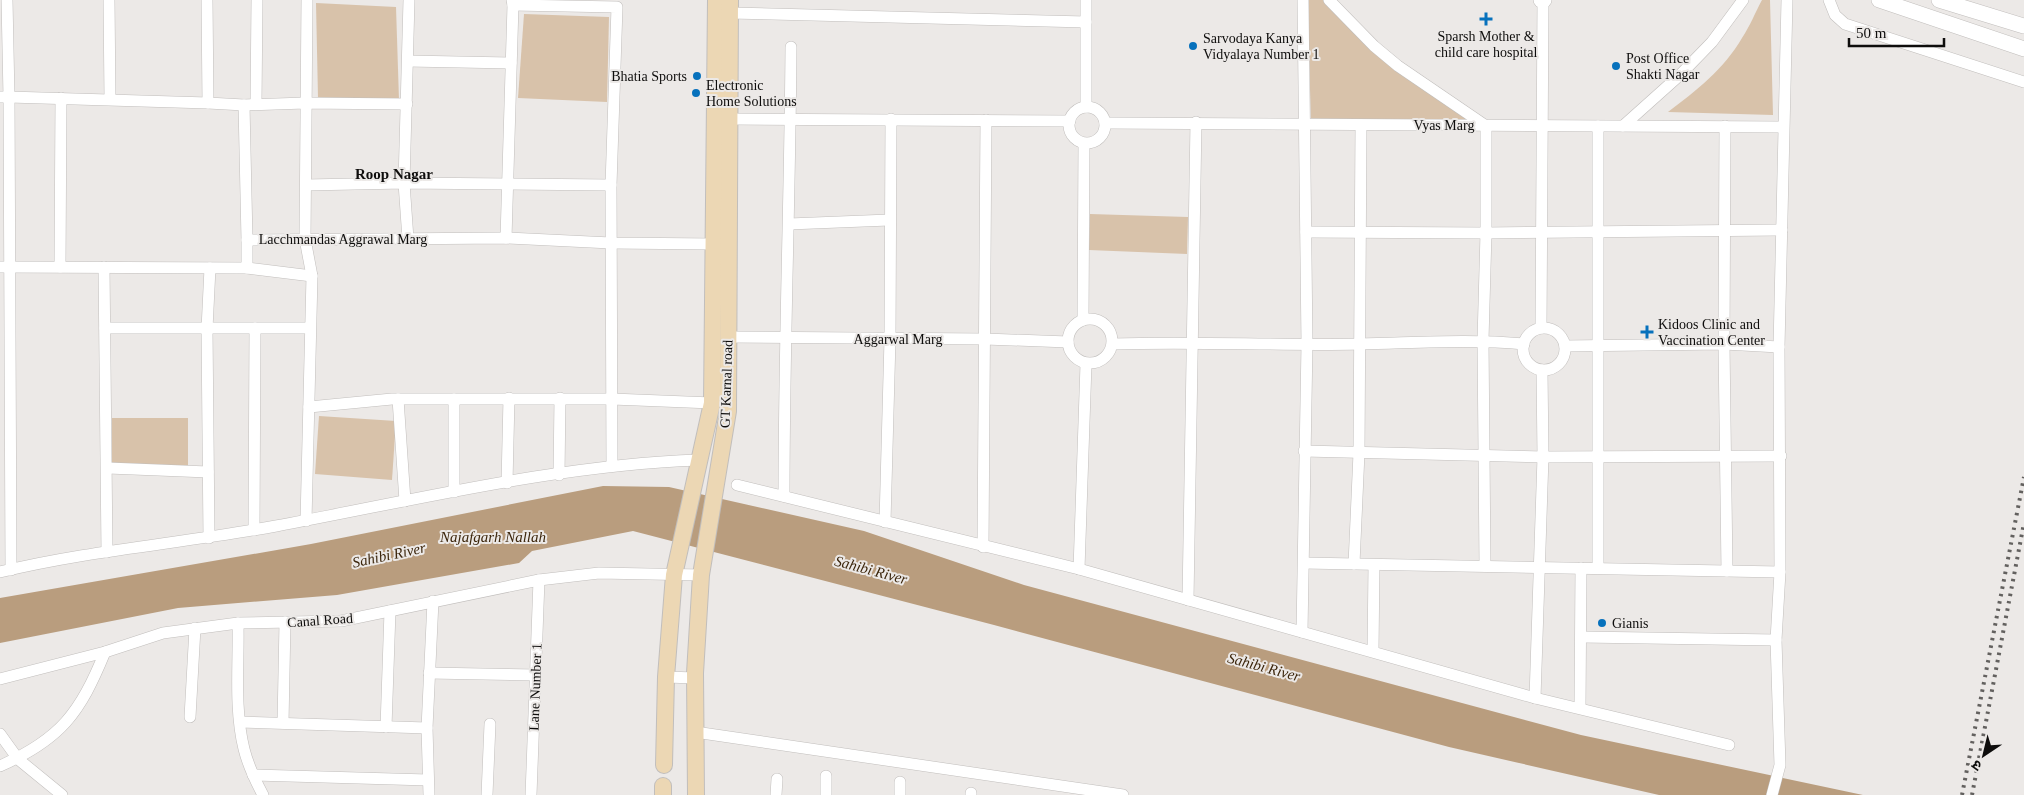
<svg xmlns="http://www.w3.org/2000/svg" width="2024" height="795" font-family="'Times New Roman','Noto Sans Devanagari',serif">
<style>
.green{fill:#d8c2aa}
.water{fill:#b99d7e}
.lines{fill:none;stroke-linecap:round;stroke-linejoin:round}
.minor-casing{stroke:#c1bebc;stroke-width:12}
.tertiary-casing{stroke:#c1bebc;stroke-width:16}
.secondary-casing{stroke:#c1bebc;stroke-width:18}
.minor{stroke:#fff;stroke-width:11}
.tertiary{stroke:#fff;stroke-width:15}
.secondary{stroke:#ecd7b4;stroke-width:16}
.rail{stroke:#63615f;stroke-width:4;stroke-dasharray:2.5 5;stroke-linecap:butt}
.poi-dot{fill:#0771bc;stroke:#ece9e7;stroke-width:2}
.labels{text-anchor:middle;stroke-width:4;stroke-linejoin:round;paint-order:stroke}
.poi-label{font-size:14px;fill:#0e0d0c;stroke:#ece9e7;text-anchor:start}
.street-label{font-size:14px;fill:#0e0d0c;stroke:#ece9e7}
.neighbourhood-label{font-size:15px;font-weight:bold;fill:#0e0d0c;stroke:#ece9e7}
.water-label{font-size:15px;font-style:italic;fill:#3c260c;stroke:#ece9e7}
</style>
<rect width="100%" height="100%" fill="#ece9e7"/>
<g class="green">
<polygon points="1307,0 1323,0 1380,58 1469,121 1311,119"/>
<path d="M1762,0H1770L1773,115L1668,112C1696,91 1724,69 1742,38C1750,26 1755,13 1762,0Z"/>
<polygon points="316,3 396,7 399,100 318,98"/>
<polygon points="524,14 609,17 607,102 518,98"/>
<polygon points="1090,214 1188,217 1187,254 1089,250"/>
<polygon points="319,416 396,421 392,480 315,474"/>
<polygon points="112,418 188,418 188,466 112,465"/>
</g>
<polygon class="water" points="603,486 669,487 864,531 1024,585 1581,735 1863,795 1659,795 1449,747 994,625 633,531 532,551 519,563 337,595 178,608 0,643 0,598 311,544"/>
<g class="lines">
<defs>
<g id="minor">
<polyline points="7,0 9,97 208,103"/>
<polyline points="109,0 110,99"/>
<polyline points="207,0 208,103 244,105 247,240"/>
<polyline points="512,0 513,5 617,7 611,185 612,466"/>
<polyline points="1086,0 1086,107"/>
<polyline points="1329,0 1374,46 1398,66 1486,126 1486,233 1483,340 1485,566"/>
<polyline points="1829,0 1835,15 1845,24 2024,82"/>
<polyline points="730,13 1086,22"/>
<polyline points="408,61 511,63"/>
<polyline points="0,97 9,97 11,570"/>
<polyline points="256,104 257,0"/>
<polyline points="244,105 305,103 407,104"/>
<circle cx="1087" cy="125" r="18"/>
<polyline points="730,119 1070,121"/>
<polyline points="1105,123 1783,127"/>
<polyline points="1623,126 1680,75 1712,42 1743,0"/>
<polyline points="1725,126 1724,344 1727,571"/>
<polyline points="306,185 404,183 611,185"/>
<polyline points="789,224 889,220"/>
<polyline points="1306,232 1486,233 1782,230"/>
<polyline points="506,238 513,5"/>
<polyline points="408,239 404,183 409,0"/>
<polyline points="0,267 247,268 247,240 506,238 611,243 713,244"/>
<polyline points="60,267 61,98"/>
<polyline points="104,267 107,552"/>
<polyline points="247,268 312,276"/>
<circle cx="1090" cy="341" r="22"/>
<polyline points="1083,320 1084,144"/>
<polyline points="105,328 310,328"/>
<polyline points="1541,328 1543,0"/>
<circle cx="1544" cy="349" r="21"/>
<polyline points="728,337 985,339 1068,342"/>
<path d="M1113,344C1196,341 1278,346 1360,344C1415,343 1469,339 1524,344"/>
<polyline points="1565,346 1724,344 1779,347"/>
<polyline points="398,399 405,501"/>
<polyline points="309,407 392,399 612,399 712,403"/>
<polyline points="1304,451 1543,457 1781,456"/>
<polyline points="108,468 208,472"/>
<polyline points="559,475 560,398"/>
<polyline points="507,483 509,398"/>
<polyline points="737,485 1079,569 1535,698 1729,745"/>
<polyline points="454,492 454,399"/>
<path d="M784,496C784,346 790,197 791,47"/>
<polyline points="306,521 312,276 305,239 307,0"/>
<polyline points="885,522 890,339 891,119"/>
<polyline points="254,530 255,328"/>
<polyline points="209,538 207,329 210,268"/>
<polyline points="983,547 986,120"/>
<polyline points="1304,563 1780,572"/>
<polyline points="1354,564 1359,453 1361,125"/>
<polyline points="1598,568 1598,126"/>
<polyline points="1079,569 1086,364"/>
<path d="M0,572C91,550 185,543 276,526C416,500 557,465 699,460"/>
<polyline points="1188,600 1196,122"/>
<path d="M238,623C239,664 234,709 244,749C248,765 255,780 263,795"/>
<polyline points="1302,632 1307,344 1303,0"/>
<polyline points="1582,637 1776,640"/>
<polyline points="1373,651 1374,565"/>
<polyline points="429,673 536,675"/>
<polyline points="666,677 695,678"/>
<polyline points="0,679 105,652 163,633 238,623 341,621 539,580 599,573 701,575"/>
<polyline points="1535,698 1543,457 1542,370"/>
<polyline points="1580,708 1581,568"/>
<polyline points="190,717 195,628"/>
<polyline points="240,722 427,728"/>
<polyline points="283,723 285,622"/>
<polyline points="386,727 390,611"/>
<polyline points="695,732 1123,795"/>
<polyline points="0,734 18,759 62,795"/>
<path d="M0,766C61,739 80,713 105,652"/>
<polyline points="253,775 428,780"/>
<polyline points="429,795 427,728 433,601"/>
<polyline points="487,795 490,724"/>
<polyline points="531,795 539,580"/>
<polyline points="776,795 777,779"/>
<polyline points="826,795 826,776"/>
<polyline points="900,795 900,782"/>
<polyline points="971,795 971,793"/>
<polyline points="1772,795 1780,765 1776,640 1780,572 1779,347 1787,0"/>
</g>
<g id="tertiary">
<polyline points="1541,0 1544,0"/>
<polyline points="1879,0 2024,49"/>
<polyline points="1939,0 2024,26"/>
</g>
<g id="secondary">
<polyline points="664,765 666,677 674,575 712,403 716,0"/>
<polyline points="663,795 663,786"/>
<polyline points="696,795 695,673 701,575 728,411 730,0"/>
</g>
</defs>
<use href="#minor" class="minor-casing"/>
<use href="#tertiary" class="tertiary-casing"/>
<use href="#secondary" class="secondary-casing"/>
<use href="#minor" class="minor"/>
<use href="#tertiary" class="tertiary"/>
<use href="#secondary" class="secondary"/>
<g class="rail">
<polyline points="1962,795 2024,477"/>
<polyline points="1972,795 2024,523"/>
</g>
</g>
<g class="poi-dot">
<path d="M1483.5 11.5h5v5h5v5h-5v5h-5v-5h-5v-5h5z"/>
<circle cx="1193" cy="46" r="5"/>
<circle cx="1616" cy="66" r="5"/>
<circle cx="697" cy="76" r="5"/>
<circle cx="696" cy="93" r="5"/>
<path d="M1644.5 324.5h5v5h5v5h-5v5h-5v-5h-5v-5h5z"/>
<circle cx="1602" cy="623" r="5"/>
</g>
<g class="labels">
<g class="poi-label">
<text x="1486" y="41" text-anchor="middle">Sparsh Mother &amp;<tspan x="1486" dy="16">child care hospital</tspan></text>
<text x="1203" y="43">Sarvodaya Kanya<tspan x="1203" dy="16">Vidyalaya Number 1</tspan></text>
<text x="1626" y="63">Post Office<tspan x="1626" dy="16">Shakti Nagar</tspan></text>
<text x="687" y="81" text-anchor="end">Bhatia Sports</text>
<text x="706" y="90">Electronic<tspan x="706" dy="16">Home Solutions</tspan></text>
<text x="1658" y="329">Kidoos Clinic and<tspan x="1658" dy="16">Vaccination Center</tspan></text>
<text x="1612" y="628">Gianis</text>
</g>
<g class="street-label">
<text x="1444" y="130">Vyas Marg</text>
<text x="343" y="244">Lacchmandas Aggrawal Marg</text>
<text x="898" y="344">Aggarwal Marg</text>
<text transform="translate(726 384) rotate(-88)" y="5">GT Karnal road</text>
<text transform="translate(320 620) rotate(-4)" y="5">Canal Road</text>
<text transform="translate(535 687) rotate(-88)" y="5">Lane Number 1</text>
</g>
<g class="neighbourhood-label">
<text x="394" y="179">Roop Nagar</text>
</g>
<g class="water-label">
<text x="493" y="542">Najafgarh Nallah</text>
<text transform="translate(389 555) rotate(-12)" y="5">Sahibi River</text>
<text transform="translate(871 570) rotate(15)" y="5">Sahibi River</text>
<text transform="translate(1264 667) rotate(15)" y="5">Sahibi River</text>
</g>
</g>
<g transform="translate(1984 755) rotate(215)" stroke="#ece9e7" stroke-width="4" paint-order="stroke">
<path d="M0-4L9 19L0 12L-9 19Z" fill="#0e0d0c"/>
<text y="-8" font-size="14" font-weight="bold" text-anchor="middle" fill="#0e0d0c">उ</text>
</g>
<path d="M1849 38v8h95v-8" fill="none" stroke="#0e0d0c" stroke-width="2.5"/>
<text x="1856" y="38" font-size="15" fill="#0e0d0c" stroke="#ece9e7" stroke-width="4" paint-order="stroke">50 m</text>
</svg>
